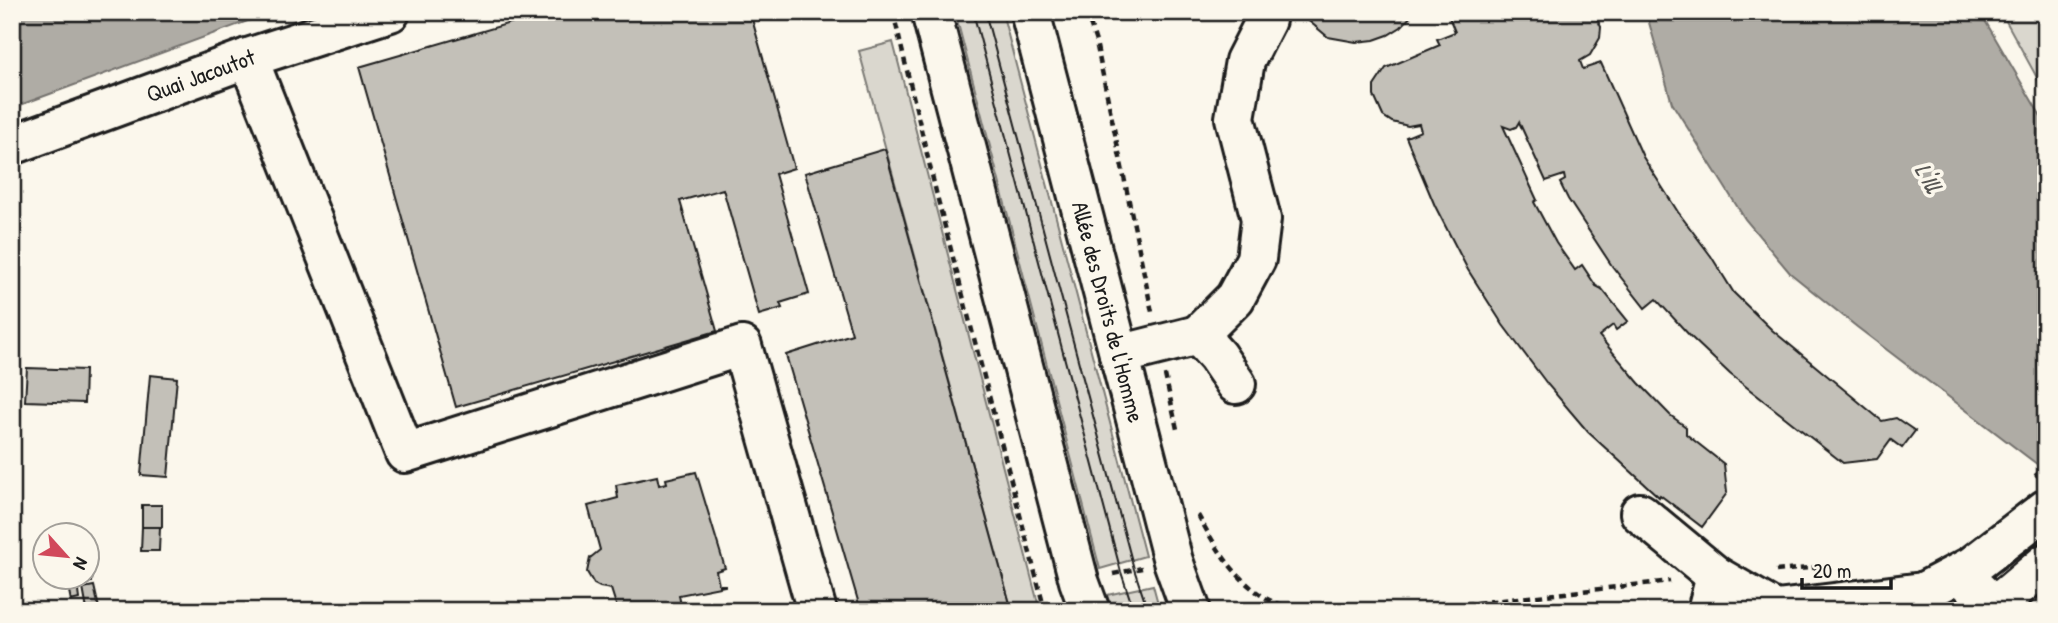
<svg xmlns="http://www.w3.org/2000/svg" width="2058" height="623" font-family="'Patrick Hand',sans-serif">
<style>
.green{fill:#dad7ce;stroke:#7b7a75;stroke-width:2}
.water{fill:#afaca5;stroke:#74726e;stroke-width:2}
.building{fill:#c3c0b8;stroke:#1c1c1c;stroke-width:2}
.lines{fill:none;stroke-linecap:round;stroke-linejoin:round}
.minor-casing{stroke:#1c1c1c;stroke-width:44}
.major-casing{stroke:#1c1c1c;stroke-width:44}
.path{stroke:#1c1c1c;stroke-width:4.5;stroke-dasharray:7 5;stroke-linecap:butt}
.minor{stroke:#fbf7ec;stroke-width:38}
.major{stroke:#fbf7ec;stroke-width:38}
.tram{stroke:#1c1c1c;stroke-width:2}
.labels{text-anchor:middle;stroke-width:7;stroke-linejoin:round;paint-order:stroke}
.street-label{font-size:23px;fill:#1c1c1c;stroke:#fbf7ec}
.water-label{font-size:24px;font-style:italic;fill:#575653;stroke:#fbf7ec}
</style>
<rect width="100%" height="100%" fill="#fbf7ec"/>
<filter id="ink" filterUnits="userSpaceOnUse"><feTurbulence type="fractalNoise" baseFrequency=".0143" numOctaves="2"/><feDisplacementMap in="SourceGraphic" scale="14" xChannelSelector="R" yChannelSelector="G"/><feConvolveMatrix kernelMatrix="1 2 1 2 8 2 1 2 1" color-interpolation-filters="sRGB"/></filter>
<g filter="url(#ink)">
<g class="green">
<polygon points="955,12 1002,12 1145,556 1100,569"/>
<polygon points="2001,12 2046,12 2046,94"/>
<polygon points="893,42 1040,611 1012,611 859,51"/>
<polygon points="1153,585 1160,611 1112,611 1107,595"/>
</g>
<g class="water">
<polygon points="12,12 272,12 12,108"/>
<polygon points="1646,12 1980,12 2046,125 2046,471 1857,327 1790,273 1745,219 1672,103"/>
</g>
<g class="building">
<polygon points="548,12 750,12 794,168 775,174 809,294 780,303 782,308 759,315 723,189 680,201 717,331 456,407 359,67"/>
<polygon points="1298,12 1415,12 1401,27 1388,35 1374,40 1356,42 1328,37"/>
<polygon points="1462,12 1493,12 1494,16 1512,12 1514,17 1528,12 1594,12 1601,27 1600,38 1590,55 1580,61 1583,69 1601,63 1643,157 1678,212 1711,256 1734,293 1772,330 1882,421 1896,418 1915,431 1902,448 1891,440 1877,459 1843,463 1730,374 1691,337 1656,299 1645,308 1612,266 1568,199 1560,183 1565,180 1564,175 1546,181 1519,122 1516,127 1511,129 1503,126 1537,200 1534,202 1556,243 1575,270 1582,265 1596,286 1602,289 1628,321 1616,330 1613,325 1599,336 1639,383 1670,415 1686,427 1686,434 1724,464 1727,493 1702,527 1660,495 1659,497 1588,432 1548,385 1503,325 1468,270 1435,206 1406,137 1421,131 1419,124 1408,126 1392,122 1383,116 1374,96 1374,86 1386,68 1440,45 1437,39 1455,32 1449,17"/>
<polygon points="885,149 1012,611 861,611 786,355 852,334 805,173"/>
<polygon points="27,368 85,370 84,403 25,401"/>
<polygon points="150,375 177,378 168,477 141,475"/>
<polygon points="696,472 725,568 716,571 719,585 725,585 725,586 679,595 682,611 618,611 611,589 600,587 594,584 587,572 590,558 600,550 588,506 618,498 616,485 657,476 659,485 667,483 666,479"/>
<rect x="142" y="505" width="20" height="22"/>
<polygon points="142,527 160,527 159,551 141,551"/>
<polygon points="88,563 93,563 92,582 84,582 85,578 88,578"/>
<polygon points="77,584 79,599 71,601 68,586"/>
<polygon points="94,586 99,608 87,610 83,588"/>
</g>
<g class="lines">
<defs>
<g id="minor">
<polyline points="248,58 405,453 742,346 817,611"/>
<path id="s1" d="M12,145L248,58L390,12"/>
<polyline points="1198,335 1235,298 1256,259 1261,219 1235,118 1245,61 1266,20 1267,12"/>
<polyline points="1119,355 1198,335 1217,356 1236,384"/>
<polyline points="1640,513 1716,576 1775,610"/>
<polyline points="1960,574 2000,611"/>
<polyline points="1707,611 1716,576"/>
</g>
<g id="major">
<polyline points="931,12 1079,581 1090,611"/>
<path id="s2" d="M1030,12L1173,561L1191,611"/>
<polyline points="1769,611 1923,592 1972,566 2046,509"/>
<polyline points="1985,611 1995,606 2046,563"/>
</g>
</defs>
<use href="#minor" class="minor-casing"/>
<use href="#major" class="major-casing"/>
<g class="path">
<polyline points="893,12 937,196 1045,611"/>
<polyline points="1086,12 1096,42 1152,312"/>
<polyline points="1165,375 1177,429"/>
<polyline points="2035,476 2046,468"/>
<path d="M1198,515C1215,546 1233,577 1264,597C1275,604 1290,607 1301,611"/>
<polyline points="1776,571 1830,566"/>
<polyline points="1113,574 1142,568"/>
<polyline points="1405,611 1670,581"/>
</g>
<use href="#minor" class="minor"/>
<use href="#major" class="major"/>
<g class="tram">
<polyline points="973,12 1121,572 1134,611"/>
<polyline points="985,12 1134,569 1148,611"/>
</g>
</g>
</g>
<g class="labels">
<g class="street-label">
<text dy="8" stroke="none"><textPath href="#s1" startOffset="201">Quai Jacoutot</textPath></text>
<text dy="8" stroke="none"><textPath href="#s2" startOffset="310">Allée des Droits de l'Homme</textPath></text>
</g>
<g class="water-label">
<text transform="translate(1928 178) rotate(61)" y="8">L'Ill</text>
</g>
</g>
<rect width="2058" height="623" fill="none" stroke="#fbf7ec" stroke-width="42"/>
<rect x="21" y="21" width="2016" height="581" fill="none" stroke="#1c1c1c" stroke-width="2.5" filter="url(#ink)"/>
<g transform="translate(66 556) rotate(117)"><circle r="33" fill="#fbf7ec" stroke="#a29f99" stroke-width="2"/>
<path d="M0-5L12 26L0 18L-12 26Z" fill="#d1495b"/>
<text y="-10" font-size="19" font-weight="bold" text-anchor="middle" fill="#1c1c1c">N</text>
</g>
<path d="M1802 578v10h89v-10" fill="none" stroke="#1c1c1c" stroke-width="3.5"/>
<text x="1813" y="578" font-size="21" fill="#1c1c1c" stroke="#fbf7ec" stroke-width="5" paint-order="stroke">20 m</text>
</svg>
